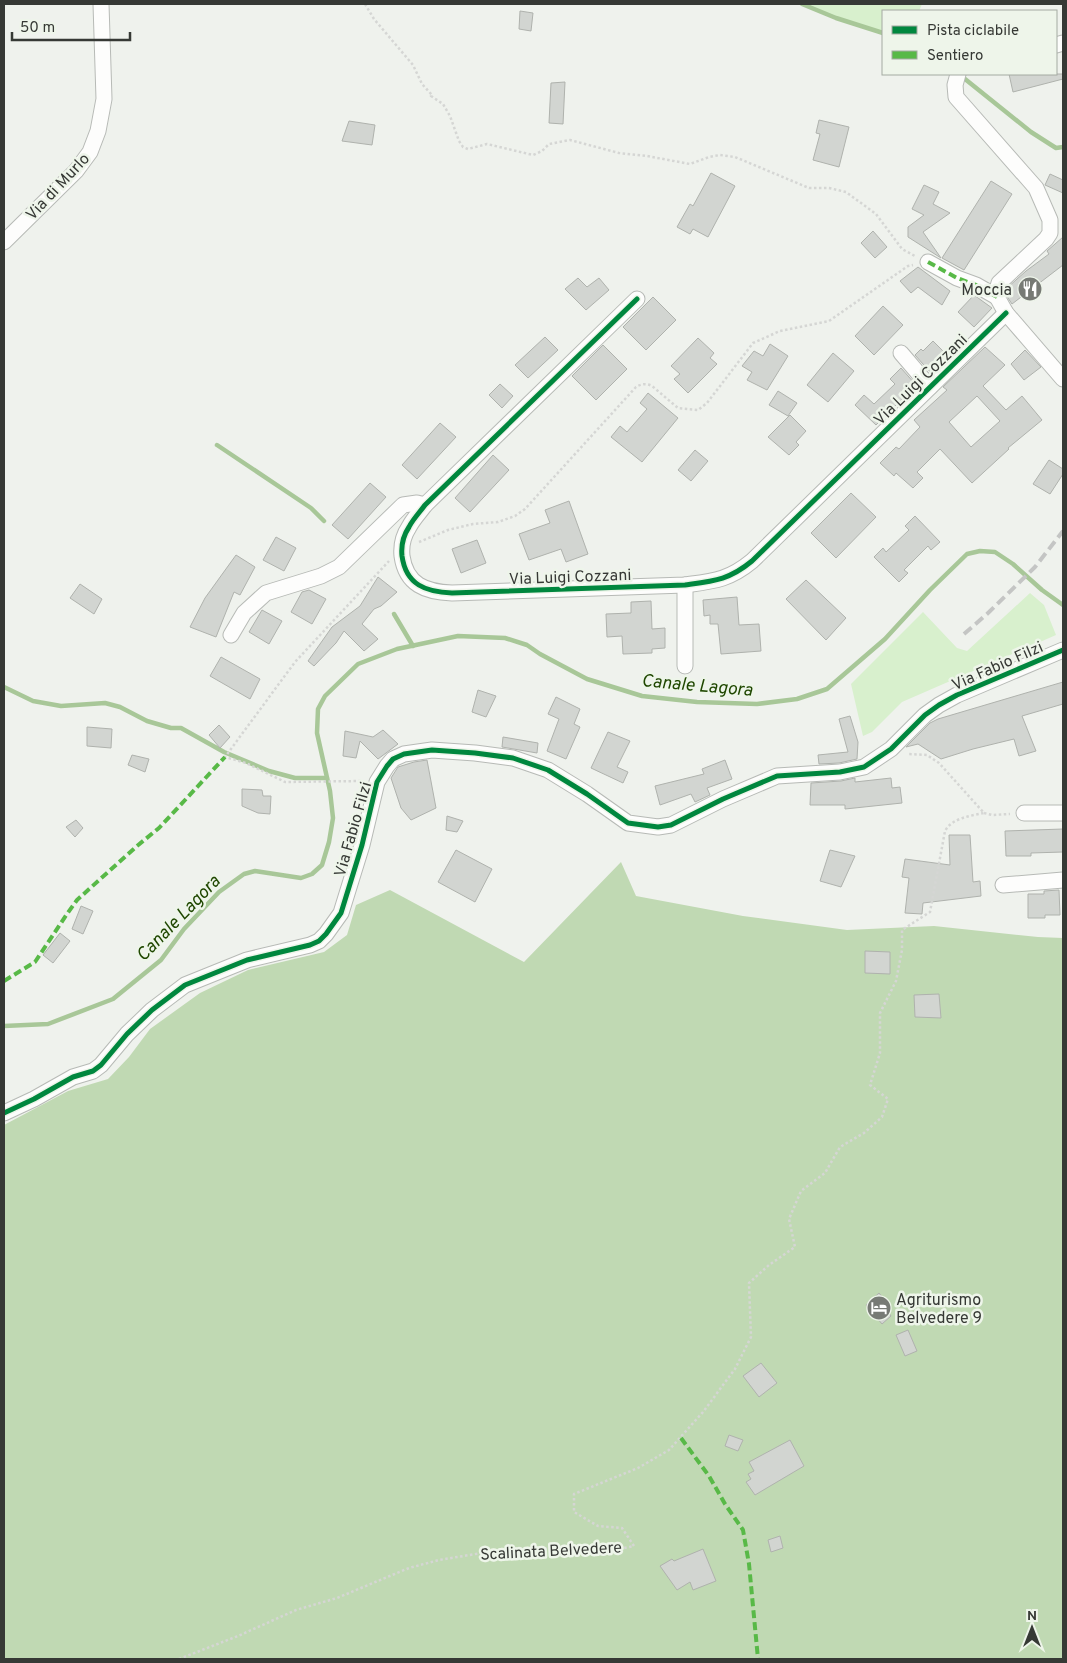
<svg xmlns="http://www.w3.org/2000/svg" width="1067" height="1663" font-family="Overpass,sans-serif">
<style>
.green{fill:#d8f0cd}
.forest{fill:#c0d9b3}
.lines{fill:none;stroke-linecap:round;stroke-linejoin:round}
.stream{stroke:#a8c798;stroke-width:4.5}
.building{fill:#d2d5d1;stroke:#afb2ad;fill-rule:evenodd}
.minor-casing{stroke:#b7bab6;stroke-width:17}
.path{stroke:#d5d6d4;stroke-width:2.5;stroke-dasharray:2.5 2.5;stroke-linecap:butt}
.minor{stroke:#fdfdfc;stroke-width:15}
.rail{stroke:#c4c5c4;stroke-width:4;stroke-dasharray:10 5;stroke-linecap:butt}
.quiet{stroke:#58b947;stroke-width:4;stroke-dasharray:8 4;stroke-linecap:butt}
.cycleway-casing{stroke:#eef5ea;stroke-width:8}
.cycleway{stroke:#00873e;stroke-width:5}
.labels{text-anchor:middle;stroke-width:5;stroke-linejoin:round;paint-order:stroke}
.street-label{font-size:16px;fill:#363935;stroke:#eef5ea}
.poi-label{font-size:16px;fill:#363935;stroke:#eef5ea;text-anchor:end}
.water-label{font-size:18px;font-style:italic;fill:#1f4700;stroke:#eef5ea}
</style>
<rect width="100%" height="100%" fill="#eff2ed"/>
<g class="green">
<polygon points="799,4 922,4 919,11 883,11 883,35"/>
<polygon points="1030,593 1044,605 1056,635 902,702 872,732 863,736 851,684 923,612 957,648 967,651"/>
</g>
<polygon class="forest" points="621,862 636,896 743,916 847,930 934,926 1038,937 1063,938 1063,1659 4,1659 4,1125 68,1091 108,1079 129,1057 150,1029 200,993 248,970 324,952 347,935 356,905 390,890 524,962"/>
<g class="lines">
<g class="stream">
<polyline points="802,4 836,18 883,33"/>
<polyline points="965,79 1031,132 1056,148 1063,147"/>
<polyline points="217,445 311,508 324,521"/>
<polyline points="394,614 413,646"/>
<polyline points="4,687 33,701 61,706 105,703 120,707 147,721 171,728 181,728 224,752 269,771 295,778 327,778"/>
<polyline points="4,1026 48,1024 113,999 161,960 184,929 219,892 244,874 255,871 301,878 312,874 322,865 329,842 333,818 330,791 317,733 318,709 325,696 358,664 397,649 458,636 505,638 527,645 540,654 587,679 642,696 697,702 757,704 797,699 827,689 885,639 930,590 967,554 980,551 995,552 1013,564 1042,590 1063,605"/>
</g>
</g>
<g class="building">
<polygon points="520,11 533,13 531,31 519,29"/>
<polygon points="1009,74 1063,74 1063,79 1013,92"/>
<polygon points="565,82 563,124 549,123 551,83"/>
<polygon points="819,120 849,127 839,167 813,160 820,134 816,133"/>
<polygon points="349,121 375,125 372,145 342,141"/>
<polygon points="711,173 735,186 708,237 693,229 690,234 677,227 690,204 693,206"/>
<polygon points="1050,174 1063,180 1063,193 1045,185"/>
<polygon points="991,181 1012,194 964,270 942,258"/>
<polygon points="924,185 939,192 933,204 950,213 923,232 941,258 908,237 908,227 924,215 912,209"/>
<polygon points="873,231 887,247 875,258 861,243"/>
<polygon points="1063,237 1063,265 1012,304 1006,295 1007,288 1026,271 1049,254 1047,251"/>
<polygon points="918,267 950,291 942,305 918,287 911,293 900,281"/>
<polygon points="578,278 587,287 599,278 609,290 586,310 565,289"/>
<polygon points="974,295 992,308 974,327 958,312"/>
<polygon points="653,297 676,320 646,350 623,327"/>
<polygon points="883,306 903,325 874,355 855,336"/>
<polygon points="545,337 558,350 528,378 515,365"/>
<polygon points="698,338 714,353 710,358 717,364 688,393 674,379 680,374 671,366"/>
<polygon points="933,341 948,356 931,373 915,355 921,349 923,351"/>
<polygon points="770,344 788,356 767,390 747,380 752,372 742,366 754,351 763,356"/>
<polygon points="603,345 627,369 596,400 572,376"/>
<path d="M985,347L1005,365L983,386L1006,410L1022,396L1042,420L1008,448L1009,449L972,483L940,449L917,472L923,478L913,488L896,473L894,476L880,463L896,447L899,449L920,427L914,420L947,390L943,387ZM977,396L1000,421L971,447L949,422Z"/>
<polygon points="1025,350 1041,367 1024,380 1011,364"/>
<polygon points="833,353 854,371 828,402 807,385"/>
<polygon points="901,368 916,385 876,425 855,405 864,395 874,404 895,384 890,379"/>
<polygon points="500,384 513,396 502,408 489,395"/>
<polygon points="778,391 797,403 788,416 769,405"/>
<polygon points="648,393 678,418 642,462 611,437 620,426 627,432 647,409 640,403"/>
<polygon points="790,415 806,431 796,442 799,445 789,455 768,437"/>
<polygon points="440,423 456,437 417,479 402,465"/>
<polygon points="695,450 708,461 691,481 678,470"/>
<polygon points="493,455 509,470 470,512 455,498"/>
<polygon points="1049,460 1063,469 1063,474 1050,494 1033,484"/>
<polygon points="370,483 386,497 348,539 332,525"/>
<polygon points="851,493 876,517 836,558 811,533"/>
<polygon points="569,501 588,554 566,562 561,549 529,560 519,534 550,523 545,510"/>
<polygon points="915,516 940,542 931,550 928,546 904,570 908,573 899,582 874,557 883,548 886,552 909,530 905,526"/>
<polygon points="276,537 296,548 284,571 263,560"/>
<polygon points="477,540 486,563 461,573 452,549"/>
<polygon points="236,555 255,567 240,595 234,592 216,637 190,627 205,598"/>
<polygon points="378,577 397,592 381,606 374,609 362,624 378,639 364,651 344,631 336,643 314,666 308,661 332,627 360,606"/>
<polygon points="806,580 846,618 826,640 786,599"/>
<polygon points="80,584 102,599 94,614 70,598"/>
<polygon points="309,590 326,599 312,624 291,612 302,592"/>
<polygon points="737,597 739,625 759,624 761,651 721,654 718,624 710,624 710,615 704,616 703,600"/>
<polygon points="651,601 652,629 665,628 665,648 652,649 652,653 623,654 622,636 607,637 606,614 631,613 631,602"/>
<polygon points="262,610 282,621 269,644 249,632"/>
<polygon points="221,657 260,679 250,699 210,676"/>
<polygon points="1063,682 1063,704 1022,716 1036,751 1019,756 1014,739 973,749 941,759 918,744 906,747 930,723 938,719"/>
<polygon points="478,690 496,696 486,717 472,712"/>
<polygon points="556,697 580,709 574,724 580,727 566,759 547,751 559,719 548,714"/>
<polygon points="850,716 858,742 857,759 839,763 819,764 818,755 848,752 839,719"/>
<polygon points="219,725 230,737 220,748 209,735"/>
<polygon points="87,727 112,729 111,748 87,746"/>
<polygon points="383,730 398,744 378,759 360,741 356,758 343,756 345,731 373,737"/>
<polygon points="608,732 630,741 617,767 628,772 623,783 591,768"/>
<polygon points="503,737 538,743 537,753 502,747"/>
<polygon points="132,755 149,759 145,772 128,765"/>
<polygon points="427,760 436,808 411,820 401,808 391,778 398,767 414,762"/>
<polygon points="725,760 732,779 707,788 710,795 695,802 691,794 660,805 655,786 704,774 702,769"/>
<polygon points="855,778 855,782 891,778 892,788 900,787 902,803 845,809 845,805 810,805 811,783 841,781"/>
<polygon points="242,789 262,790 263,796 271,796 270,814 258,813 242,806"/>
<polygon points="447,816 463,821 457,832 446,830"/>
<polygon points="76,820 83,828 75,837 66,827"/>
<polygon points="1063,829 1063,852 1031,853 1031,856 1006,856 1005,831"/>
<polygon points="949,835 970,835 973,882 980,881 981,896 923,903 922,914 905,913 909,878 902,877 905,859 950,865"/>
<polygon points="456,850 492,869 475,902 438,882"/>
<polygon points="830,850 855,856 841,887 820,881"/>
<polygon points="1059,890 1060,915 1045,915 1045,918 1028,918 1028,894 1044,894 1044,891"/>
<polygon points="81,906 93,911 83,934 72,929"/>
<polygon points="60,933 70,941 53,963 43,955"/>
<polygon points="865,951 890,952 890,974 865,973"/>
<polygon points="939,994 941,1018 915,1017 914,995"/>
<polygon points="879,1293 889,1305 885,1308 891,1316 882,1324 866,1305"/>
<polygon points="908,1330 917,1351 905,1356 896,1335"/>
<polygon points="761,1363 777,1383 759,1397 743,1376"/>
<polygon points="729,1435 743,1440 738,1451 725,1446"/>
<polygon points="790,1440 804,1466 755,1495 746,1482 751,1479 748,1474 754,1471 749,1462"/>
<polygon points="780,1536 783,1548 771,1552 768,1540"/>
<polygon points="703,1549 716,1581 693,1590 690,1582 677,1590 660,1566 672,1559 674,1561"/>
</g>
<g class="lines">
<defs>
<g id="minor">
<polyline points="1056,45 1063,43"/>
<polyline points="958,74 955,85 956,97 1036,188 1050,220 1050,233 1046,239 999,283 997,290 997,297 1006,313 1063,379"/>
<polyline points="4,242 76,171 90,152 98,131 104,99 101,4"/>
<polyline points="928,262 957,278 976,285 997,297"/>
<path d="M637,299L425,505C420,512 413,519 409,527C403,536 401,546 402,556C406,585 426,592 452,593L685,585C714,581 729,580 752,561L1006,313"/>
<polyline points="901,353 930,387"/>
<polyline points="231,635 244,613 266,593 321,576 339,567 403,505 417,503 425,505"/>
<polyline points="685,666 685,585"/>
<polyline points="1024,813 1063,813"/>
<polyline points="1003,885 1063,880"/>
<polyline points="4,1113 34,1099 73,1077 93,1071 101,1065 127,1034 152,1010 185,985 247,960 310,945 319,941 326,934 341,913 362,845 377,782 387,766 393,759 404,754 432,750 475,753 513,758 548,770 587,794 628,823 658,827 671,825 723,799 777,776 840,772 864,767 891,749 925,715 939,705 957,695 1063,650"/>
</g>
</defs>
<use href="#minor" class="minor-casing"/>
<g class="path">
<polyline points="365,4 374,19 413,65 422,84 432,95 431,96 443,104 450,116 459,141 463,147 468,149 487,144 533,155 542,151 549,144 570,140 619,153 647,156 690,164 709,157 720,155 735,157 809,188 829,188 846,192 876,214 902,249 915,256"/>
<path d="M419,542L448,530L473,524L498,522L515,516L525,509L636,387C641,384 646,383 652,386L678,408L698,410L707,403L753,343L780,331L829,321L908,266L913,265"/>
<polyline points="361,781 285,782 246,763 225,757 295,662 389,561"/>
<polyline points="984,813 992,815 1010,814"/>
<path d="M179,1659L238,1636L296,1610L337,1598L409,1568L439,1560L500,1550L538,1548L566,1550H614L634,1546L622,1528L598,1526L574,1512V1494L638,1468L669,1450L703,1412L735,1369L751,1337L749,1283L769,1265L795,1247L789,1219L801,1191L825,1173L840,1147L864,1133L882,1117L888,1099L870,1085L880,1053V1013L896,981L902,950V930L930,912L945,831C952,818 970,816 984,813L939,763L927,755L907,754"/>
</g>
<use href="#minor" class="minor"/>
<polyline class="rail" points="964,634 987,614 1035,567 1063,531"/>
<g class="quiet">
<polyline points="928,262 957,278 976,285 997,297"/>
<polyline points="4,981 35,962 67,914 77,900 137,846 159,828 225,757"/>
<polyline points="681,1438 709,1476 725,1504 743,1530 749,1564 758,1659"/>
</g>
<defs>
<g id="cycleway">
<path d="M637,299L425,505C420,512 413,519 409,527C403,536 401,546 402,556C406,585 426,592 452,593L685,585C714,581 729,580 752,561L1006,313"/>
<polyline points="4,1113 34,1099 73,1077 93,1071 101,1065 127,1034 152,1010 185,985 247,960 310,945 319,941 326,934 341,913 362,845 377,782 387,766 393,759 404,754 432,750 475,753 513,758 548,770 587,794 628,823 658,827 671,825 723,799 777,776 840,772 864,767 891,749 925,715 939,705 957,695 1063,650"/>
</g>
</defs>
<use href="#cycleway" class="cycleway-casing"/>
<use href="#cycleway" class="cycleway"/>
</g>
<defs>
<symbol id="restaurant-disc" viewBox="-11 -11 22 22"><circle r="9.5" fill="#777a75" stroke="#eef5ea"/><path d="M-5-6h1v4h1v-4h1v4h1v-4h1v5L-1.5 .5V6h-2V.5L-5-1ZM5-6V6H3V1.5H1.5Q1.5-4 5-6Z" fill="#fff"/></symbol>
<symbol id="hotel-disc" viewBox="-11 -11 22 22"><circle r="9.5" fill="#777a75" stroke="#eef5ea"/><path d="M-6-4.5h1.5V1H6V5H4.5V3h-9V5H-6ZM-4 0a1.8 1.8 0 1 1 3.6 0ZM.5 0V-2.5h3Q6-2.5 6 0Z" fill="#fff"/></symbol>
</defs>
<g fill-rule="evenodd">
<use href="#restaurant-disc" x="1016" y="275" width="28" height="28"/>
<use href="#hotel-disc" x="865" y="1294" width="28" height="28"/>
</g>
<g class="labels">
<g class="street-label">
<text transform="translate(57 186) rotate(-47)" y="6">Via di Murlo</text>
<text transform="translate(920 379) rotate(-44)" y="6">Via Luigi Cozzani</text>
<text transform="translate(570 576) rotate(-2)" y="6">Via Luigi Cozzani</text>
<text transform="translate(997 665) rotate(-24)" y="6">Via Fabio Filzi</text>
<text transform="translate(352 829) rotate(-74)" y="6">Via Fabio Filzi</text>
<text transform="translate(551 1550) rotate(-3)" y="6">Scalinata Belvedere</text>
</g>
<g class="poi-label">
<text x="1012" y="295">Moccia</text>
<text x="896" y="1305" text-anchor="start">Agriturismo<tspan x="896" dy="18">Belvedere 9</tspan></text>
</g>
<g class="water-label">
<text transform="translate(697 685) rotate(5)" y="6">Canale Lagora</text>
<text transform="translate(178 918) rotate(-46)" y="6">Canale Lagora</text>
</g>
</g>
<rect width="1067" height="1663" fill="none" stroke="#363935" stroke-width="10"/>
<rect x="882" y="10" width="175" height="65" fill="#eef5ea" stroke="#a4aaa2"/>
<rect x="892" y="26" width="25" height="8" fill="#00873e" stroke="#a4aaa2"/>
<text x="927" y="35" font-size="15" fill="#363935">Pista ciclabile</text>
<rect x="892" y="51" width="25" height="8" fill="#58b947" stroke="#a4aaa2"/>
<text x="927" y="60" font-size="15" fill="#363935">Sentiero</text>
<g transform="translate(1032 1628)" stroke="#eef5ea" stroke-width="4" paint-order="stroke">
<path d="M0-4L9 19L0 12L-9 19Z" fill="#363935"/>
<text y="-8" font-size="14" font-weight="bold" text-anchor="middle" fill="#363935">N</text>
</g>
<path d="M12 32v8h118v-8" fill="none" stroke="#363935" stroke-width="2.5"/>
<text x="20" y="32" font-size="15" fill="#363935" stroke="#eef5ea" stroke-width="4" paint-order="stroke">50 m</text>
</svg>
